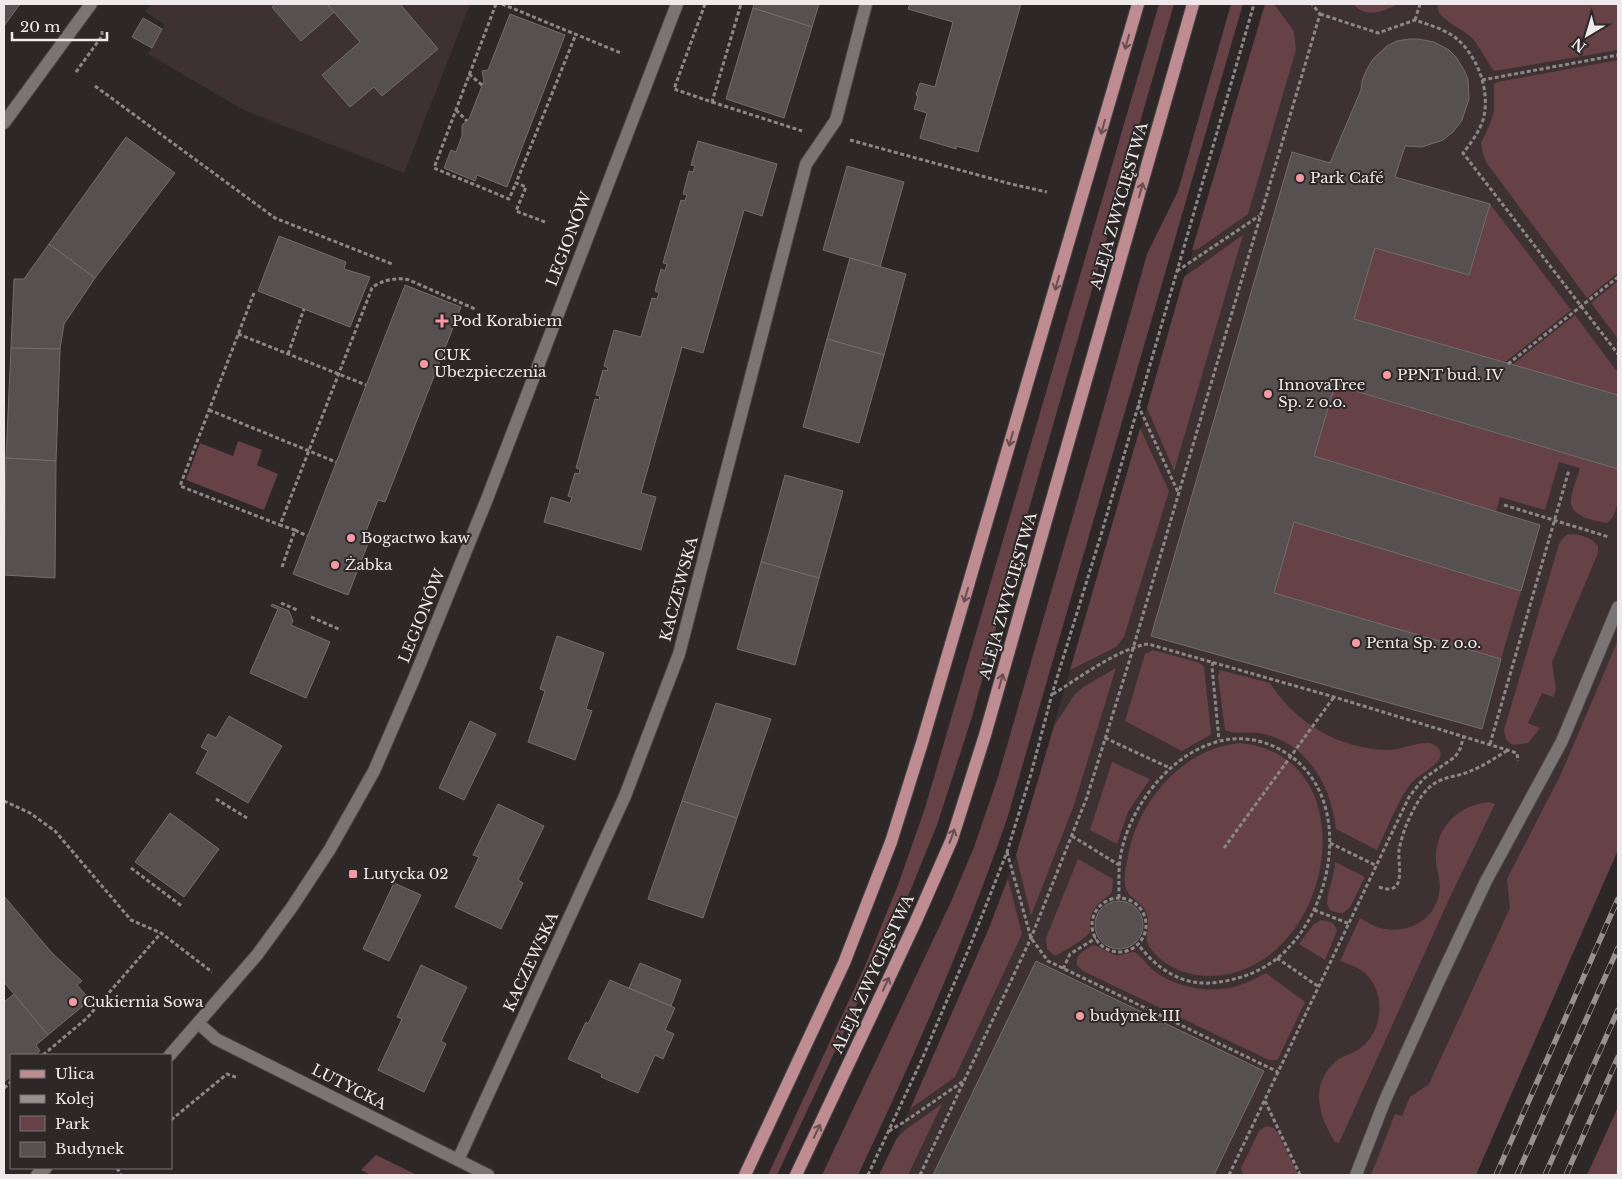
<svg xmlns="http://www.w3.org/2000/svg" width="1622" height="1179" font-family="'Libre Baskerville',serif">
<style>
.built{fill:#3e3132}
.green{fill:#664145}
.building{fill:#565050;stroke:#736d6d}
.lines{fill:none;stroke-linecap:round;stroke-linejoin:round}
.minor-casing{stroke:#494445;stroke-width:14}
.major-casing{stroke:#494445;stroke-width:14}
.path{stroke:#8c8788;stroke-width:3;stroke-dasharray:4 2.5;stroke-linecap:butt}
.minor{stroke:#7b7475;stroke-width:12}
.major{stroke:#bf8c91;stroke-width:12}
.rail-casing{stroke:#959091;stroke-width:5.5}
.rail{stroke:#2d2728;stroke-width:4;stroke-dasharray:11;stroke-linecap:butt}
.oneway{stroke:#674f52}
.poi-dot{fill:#f49aa3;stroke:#2d2728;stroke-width:2}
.labels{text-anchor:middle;stroke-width:4;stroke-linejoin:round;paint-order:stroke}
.poi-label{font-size:15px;fill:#eeeaeb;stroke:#2d2728;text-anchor:start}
.street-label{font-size:15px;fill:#eeeaeb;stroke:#2d2728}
</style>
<rect width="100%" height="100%" fill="#2d2728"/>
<g class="built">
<polygon points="151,4 470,4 404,173 244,110 148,54 165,24 145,12"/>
<polygon points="1265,4 1618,4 1618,712 1405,1175 879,1175 910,1109 989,928 1016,855"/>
</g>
<g class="green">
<polygon points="1159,4 1174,4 1014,561 972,717 937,825 911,889 777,1175 768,1175 865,966 898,885 925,808"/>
<path d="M1231,4H1243L1007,819C965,940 913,1059 858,1175H822L950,904L974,847L998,777L1099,425L1147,254L1178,191Z"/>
<polygon points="1265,4 1274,4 1294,31 1296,50 1248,214 1198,249 1192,250"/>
<path d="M1353,4H1398C1383,12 1366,19 1353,4Z"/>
<path d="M1437,4H1618V50L1495,71C1490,68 1480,47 1473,39C1463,29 1448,24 1439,13Z"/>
<polygon points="1618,60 1618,273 1587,298 1486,162 1483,154 1481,143 1490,124 1494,111 1494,84 1497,82"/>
<polygon points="1490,204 1571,310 1504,363 1354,319 1375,248 1469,275"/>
<polygon points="1243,235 1174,471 1147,408 1184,277"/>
<polygon points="1618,281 1618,339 1591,303"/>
<polygon points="1575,315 1618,373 1618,395 1512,365"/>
<path d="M1335,385L1617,469L1618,467C1618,484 1622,512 1607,523C1596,521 1572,517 1571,503C1570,495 1578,476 1580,468L1559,462L1545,510L1500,497L1496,512L1314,456Z"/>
<polygon points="1140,428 1169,491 1124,637 1116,647 1070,670"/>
<polygon points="238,441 262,450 257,465 278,474 264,510 186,480 200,443 233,456"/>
<polygon points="1294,522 1521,591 1501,659 1274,593"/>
<path d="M1568,534C1580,534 1591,537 1598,546V553L1552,662L1556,690L1553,697L1542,693L1528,723L1540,728L1528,743L1513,745C1507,742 1505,738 1504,730L1559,544L1564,537Z"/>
<polygon points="1618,640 1618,850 1476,1175 1371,1175 1395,1114 1402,1116 1410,1097 1429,1084 1510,908 1507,879 1561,774"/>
<polygon points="1153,650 1200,663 1204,667 1211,732 1210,735 1182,751 1125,721 1145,654"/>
<polygon points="1116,668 1074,805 1031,916 1016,855 1054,726 1075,694 1085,686"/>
<path d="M1220,670L1270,683C1295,723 1340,749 1387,750C1401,750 1416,742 1428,743C1436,743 1443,751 1440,758C1437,766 1417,775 1409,786C1396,805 1387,829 1377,850L1336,829C1331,785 1307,742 1259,733C1248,731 1234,735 1225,730L1218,676Z"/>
<path d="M1240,743C1372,755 1334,973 1210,976C1190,976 1169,969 1155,954C1138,936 1153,930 1146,912C1142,902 1130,899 1126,889C1123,879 1126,866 1128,856C1138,801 1183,748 1240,743Z"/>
<polygon points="1112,762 1150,779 1128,812 1117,844 1090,830"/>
<path d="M1489,802L1495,804L1450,897L1339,1143L1335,1142C1319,1117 1309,1086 1335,1062C1345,1053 1357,1054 1367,1042C1385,1022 1384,986 1361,970C1355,966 1347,964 1340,961L1360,918C1366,921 1371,925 1377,927C1404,936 1434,922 1439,894C1442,880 1435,869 1436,856C1437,825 1460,805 1489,802Z"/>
<path d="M1078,859L1113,879L1112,892C1107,899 1099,901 1095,908C1088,918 1091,922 1090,931C1088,938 1064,951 1057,955H1054L1047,949L1046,938Z"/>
<path d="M1335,862L1365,877L1350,907L1343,913C1320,913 1328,897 1331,883C1333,876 1335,869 1335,862Z"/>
<polygon points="1008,879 1022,934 955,1077 910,1109 989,928"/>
<path d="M1321,920C1329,921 1335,922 1337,931L1325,960L1299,944L1313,925Z"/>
<path d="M1093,945C1100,946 1107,953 1115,955C1122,956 1128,952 1135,952C1142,957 1147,965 1154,971C1177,988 1210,994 1237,986C1247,983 1257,978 1266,973L1305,1002L1279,1057L1277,1060H1269L1083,971L1077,965C1075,954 1084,951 1093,945Z"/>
<polygon points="942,1104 908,1175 879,1175 896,1140 905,1130"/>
<polygon points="1618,1107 1618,1175 1587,1175"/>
<polygon points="1266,1126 1274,1128 1278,1133 1298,1175 1243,1175 1241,1168 1259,1131"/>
<polygon points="376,1155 417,1175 371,1175 361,1170"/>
</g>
<g class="building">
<polygon points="4,4 20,4 4,26"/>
<polygon points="276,4 327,4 334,12 301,41 272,7"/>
<polygon points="327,4 400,4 438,49 382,96 374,87 350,107 322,75 360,42"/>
<polygon points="754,4 819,4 812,27 753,8"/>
<polygon points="910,4 1021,4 978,152 956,146 956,149 920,138 927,113 914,109 918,96 916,95 920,83 935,87 953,22 908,9"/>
<polygon points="753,8 812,27 784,118 726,99"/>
<polygon points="510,14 565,35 507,187 477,175 475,181 444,168 451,150 456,152 462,136 462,125 469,119 484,81 482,71 488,70"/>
<polygon points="143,18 162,29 152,48 132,37"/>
<polygon points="1409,39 1418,39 1434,42 1449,50 1456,57 1464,70 1468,79 1469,99 1462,120 1453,132 1443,140 1422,147 1405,146 1395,177 1490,204 1469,275 1375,248 1354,319 1618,395 1618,469 1335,385 1314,456 1540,525 1521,591 1294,522 1274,593 1501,659 1482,729 1151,636 1292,152 1330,163 1361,90 1362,81 1366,71 1373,59 1387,46 1397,41"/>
<polygon points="126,137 175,173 95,278 49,244"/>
<polygon points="698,141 777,164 762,216 744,210 703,353 682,347 641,493 656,497 641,550 544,522 551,497 570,503 572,497 568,496 575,473 579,474 580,469 576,468 595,399 599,400 600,396 596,395 603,370 607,371 608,368 604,366 614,330 641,337 652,298 657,299 659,293 655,291 661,269 665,271 667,264 663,263 681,200 685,201 687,195 683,194 689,171 693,172 695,166 691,165"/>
<polygon points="847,166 904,182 880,267 823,250"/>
<polygon points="279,236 346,262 344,269 370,277 350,327 258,291"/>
<polygon points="49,244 95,278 64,324 60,349 11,348 14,279 24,279"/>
<polygon points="850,258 906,274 884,355 827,339"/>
<polygon points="405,285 461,307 385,502 378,500 365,534 371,536 348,595 293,574"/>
<polygon points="827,339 884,355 859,443 803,427"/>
<polygon points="11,348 60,349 56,461 6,458"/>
<polygon points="6,458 56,461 55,578 4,575"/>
<polygon points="785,475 843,491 819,578 761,562"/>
<polygon points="761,562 819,578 795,665 737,649"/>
<polygon points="272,604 289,611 293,621 291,625 330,642 306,698 250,673 278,609 271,606"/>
<polygon points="557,636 604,653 586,709 592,711 575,760 528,742 545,691 540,689"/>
<polygon points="716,703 771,719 737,818 682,801"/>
<polygon points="229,716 282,746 248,803 196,773 208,751 201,747 208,734 216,738"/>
<polygon points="470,721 496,734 464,800 439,788"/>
<polygon points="682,801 737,818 703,918 648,899"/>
<polygon points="498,804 544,826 518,880 523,883 501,929 455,907 479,857 473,855"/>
<polygon points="170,813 219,849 184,897 135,862"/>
<polygon points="394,883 421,895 389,961 363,949"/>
<polygon points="4,896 52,953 82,981 77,985 90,1000 48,1035 4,982"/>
<circle cx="1119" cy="925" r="24"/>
<polygon points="1036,961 1264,1071 1214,1175 933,1175"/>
<polygon points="640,963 681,980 671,1006 629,988"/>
<polygon points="421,965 467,987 441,1041 446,1044 424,1092 378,1070 402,1019 397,1017"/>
<polygon points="610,980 675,1008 665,1030 674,1034 663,1059 655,1055 638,1093 601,1077 602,1074 568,1059 586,1022 588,1024"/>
<polygon points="14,994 48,1035 36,1045 40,1051 35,1055 11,1055 11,1076 4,1082 4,1002"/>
</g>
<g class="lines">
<defs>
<g id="minor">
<polyline points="4,123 91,4"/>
<polyline points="198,1023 216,1039 488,1175"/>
<polyline points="170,1055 257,955 292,907 330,849 374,771 413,681 487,499 677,4"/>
<polyline points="458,1160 625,796 679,654 806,164 836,120 866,4"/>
<polyline points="37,1175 46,1168"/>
<polyline points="1356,1175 1385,1100 1437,985 1486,881 1562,741 1618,607"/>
</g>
<g id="major">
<polyline points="745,1175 844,963 891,842 922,743 1138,4"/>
<polyline points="796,1175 915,923 952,839 985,735 1193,4"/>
</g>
</defs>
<use href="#minor" class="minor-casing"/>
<use href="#major" class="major-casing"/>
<g class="path">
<polyline points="496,4 434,168 509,199 516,183"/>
<polyline points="502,4 621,53"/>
<polyline points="705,4 674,89 712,102 741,4"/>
<path d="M1320,14L1378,33L1415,20C1429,25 1445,29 1457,39C1478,57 1491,92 1483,120C1479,132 1471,143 1463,153L1618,354"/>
<polyline points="1415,20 1420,4"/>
<polyline points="76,72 102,36 102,29"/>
<polyline points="469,74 482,85"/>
<polyline points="1482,80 1618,55"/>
<polyline points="95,86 275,218 392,264"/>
<polyline points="712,102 802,131"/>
<polyline points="456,110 467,121"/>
<polyline points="850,140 1011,184 1047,192"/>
<polyline points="545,222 516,211 526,187 516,183 576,34"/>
<polyline points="1177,271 1259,216"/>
<polyline points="254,293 180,486 280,525"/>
<polyline points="238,334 366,385"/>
<polyline points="288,354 304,309"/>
<polyline points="1508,364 1618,277"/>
<polyline points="1138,405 1178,492"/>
<polyline points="209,410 336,462"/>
<polyline points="1504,505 1609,537"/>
<polyline points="295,530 307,536"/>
<path d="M282,567L295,530L280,525L372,288C381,280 397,277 409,280L475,309"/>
<polyline points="281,603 297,610"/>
<polyline points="311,617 341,630"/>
<polyline points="1213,662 1212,667 1219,740"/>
<path d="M1053,694C1081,677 1117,649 1148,644L1334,697L1517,753L1518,761"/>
<polyline points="1105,738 1170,768"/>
<polyline points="1490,744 1569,470"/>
<polyline points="216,799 247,818"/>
<polyline points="4,801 30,813 55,831 131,920 161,933 212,972"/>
<polyline points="1072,836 1119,865"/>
<polyline points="1330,843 1377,866"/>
<polyline points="1224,848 1334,697"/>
<polyline points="1007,852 1031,938 1048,961 1278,1072"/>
<polyline points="131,868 183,907"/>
<path d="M1379,887C1385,889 1393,891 1397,885C1402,876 1398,860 1399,850C1401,840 1404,830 1408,821C1416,804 1424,787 1441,780C1450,776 1459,776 1468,772C1482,767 1495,758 1508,750"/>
<circle cx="1119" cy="925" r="27"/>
<path d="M1119,898C1119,881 1118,865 1122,849C1137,784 1208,713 1277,748C1351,784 1339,892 1291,945C1272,967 1247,978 1219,982C1185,988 1157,970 1138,944"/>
<polyline points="1314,910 1350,924"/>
<polyline points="1277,958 1319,987"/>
<polyline points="1063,969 1070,954 1096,938"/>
<polyline points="43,1055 87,1018 161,933"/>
<polyline points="4,1088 11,1082"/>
<polyline points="1265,1101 1300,1175"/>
<polyline points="171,1120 227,1074 238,1078"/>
<polyline points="889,1131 904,1122 965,1080"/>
<polyline points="117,1168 121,1175"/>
<polyline points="868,1175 923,1057 970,946 1007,852 1031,774 1052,694 1101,535 1254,4"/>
<polyline points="920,1175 1031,938 1087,797 1129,662 1320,14 1312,4"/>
<polyline points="1229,1175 1409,797 1423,779 1455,757 1460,749 1464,736"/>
</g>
<use href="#minor" class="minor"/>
<use href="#major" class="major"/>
<defs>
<g id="rail">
<polyline points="1496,1175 1618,899"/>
<polyline points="1517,1175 1618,948"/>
<polyline points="1545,1175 1618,1010"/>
<polyline points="1566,1175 1618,1057"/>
</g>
</defs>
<use href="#rail" class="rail-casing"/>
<use href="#rail" class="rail"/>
</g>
<defs><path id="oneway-shaft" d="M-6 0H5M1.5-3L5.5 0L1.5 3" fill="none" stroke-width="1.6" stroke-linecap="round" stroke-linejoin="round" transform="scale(1.25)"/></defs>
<g class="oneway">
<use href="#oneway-shaft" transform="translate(1127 42) rotate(106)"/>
<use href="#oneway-shaft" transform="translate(1103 127) rotate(106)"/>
<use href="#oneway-shaft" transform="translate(1141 190) rotate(-74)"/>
<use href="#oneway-shaft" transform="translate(1057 283) rotate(106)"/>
<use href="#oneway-shaft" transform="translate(1011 439) rotate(106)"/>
<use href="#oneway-shaft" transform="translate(966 595) rotate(106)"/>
<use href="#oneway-shaft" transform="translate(1001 681) rotate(-74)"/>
<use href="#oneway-shaft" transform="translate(952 836) rotate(-70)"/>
<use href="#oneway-shaft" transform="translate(886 984) rotate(-65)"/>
<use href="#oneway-shaft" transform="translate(817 1131) rotate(-65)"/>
</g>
<g class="poi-dot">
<circle cx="1300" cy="178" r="5"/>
<path d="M439.5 313.5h5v5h5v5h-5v5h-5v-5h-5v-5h5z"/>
<circle cx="424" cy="364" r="5"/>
<circle cx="1387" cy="375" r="5"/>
<circle cx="1268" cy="394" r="5"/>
<circle cx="351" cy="538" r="5"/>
<circle cx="335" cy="565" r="5"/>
<circle cx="1356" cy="643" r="5"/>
<rect x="348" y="869" width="10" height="10" rx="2.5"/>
<circle cx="73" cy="1002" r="5"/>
<circle cx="1080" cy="1016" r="5"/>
</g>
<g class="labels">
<g class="poi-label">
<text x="1310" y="183">Park Café</text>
<text x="452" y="326">Pod Korabiem</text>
<text x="434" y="360">CUK<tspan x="434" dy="17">Ubezpieczenia</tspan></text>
<text x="1397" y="380">PPNT bud. IV</text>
<text x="1278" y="390">InnovaTree<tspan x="1278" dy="17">Sp. z o.o.</tspan></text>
<text x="361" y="543">Bogactwo kaw</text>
<text x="345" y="570">Żabka</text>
<text x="1366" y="648">Penta Sp. z o.o.</text>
<text x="363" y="879">Lutycka 02</text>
<text x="83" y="1007">Cukiernia Sowa</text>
<text x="1090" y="1021">budynek III</text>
</g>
<g class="street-label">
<text transform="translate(1119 206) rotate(-74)" y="5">ALEJA ZWYCIĘSTWA</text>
<text transform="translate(569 239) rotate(-69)" y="5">LEGIONÓW</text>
<text transform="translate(679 589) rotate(-75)" y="5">KACZEWSKA</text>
<text transform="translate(1008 596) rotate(-74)" y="5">ALEJA ZWYCIĘSTWA</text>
<text transform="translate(422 616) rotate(-68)" y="5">LEGIONÓW</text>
<text transform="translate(531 962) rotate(-65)" y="5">KACZEWSKA</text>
<text transform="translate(873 974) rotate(-65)" y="5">ALEJA ZWYCIĘSTWA</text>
<text transform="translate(349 1087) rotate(27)" y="5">LUTYCKA</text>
</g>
</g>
<rect width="1622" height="1179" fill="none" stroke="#eeeaeb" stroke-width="10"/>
<rect x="10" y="1054" width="162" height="115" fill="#2d2728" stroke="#7a7576"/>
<rect x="20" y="1070" width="25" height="8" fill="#bf8c91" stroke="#7a7576"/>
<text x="55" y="1079" font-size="15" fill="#eeeaeb">Ulica</text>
<rect x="20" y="1095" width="25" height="8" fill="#959091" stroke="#7a7576"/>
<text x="55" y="1104" font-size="15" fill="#eeeaeb">Kolej</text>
<rect x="20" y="1116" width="25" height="15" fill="#664145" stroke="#7a7576"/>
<text x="55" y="1129" font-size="15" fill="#eeeaeb">Park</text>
<rect x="20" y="1142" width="25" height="15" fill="#565050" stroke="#7a7576"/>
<text x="55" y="1154" font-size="15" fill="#eeeaeb">Budynek</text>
<g transform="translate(1587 35) rotate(218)" stroke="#2d2728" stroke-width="4" paint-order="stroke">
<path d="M0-4L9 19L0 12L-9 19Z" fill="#eeeaeb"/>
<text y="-8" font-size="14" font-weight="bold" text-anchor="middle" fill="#eeeaeb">N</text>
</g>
<path d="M12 32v8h95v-8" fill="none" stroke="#eeeaeb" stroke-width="2.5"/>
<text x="20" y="32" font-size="15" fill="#eeeaeb" stroke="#2d2728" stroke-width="4" paint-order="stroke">20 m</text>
</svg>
